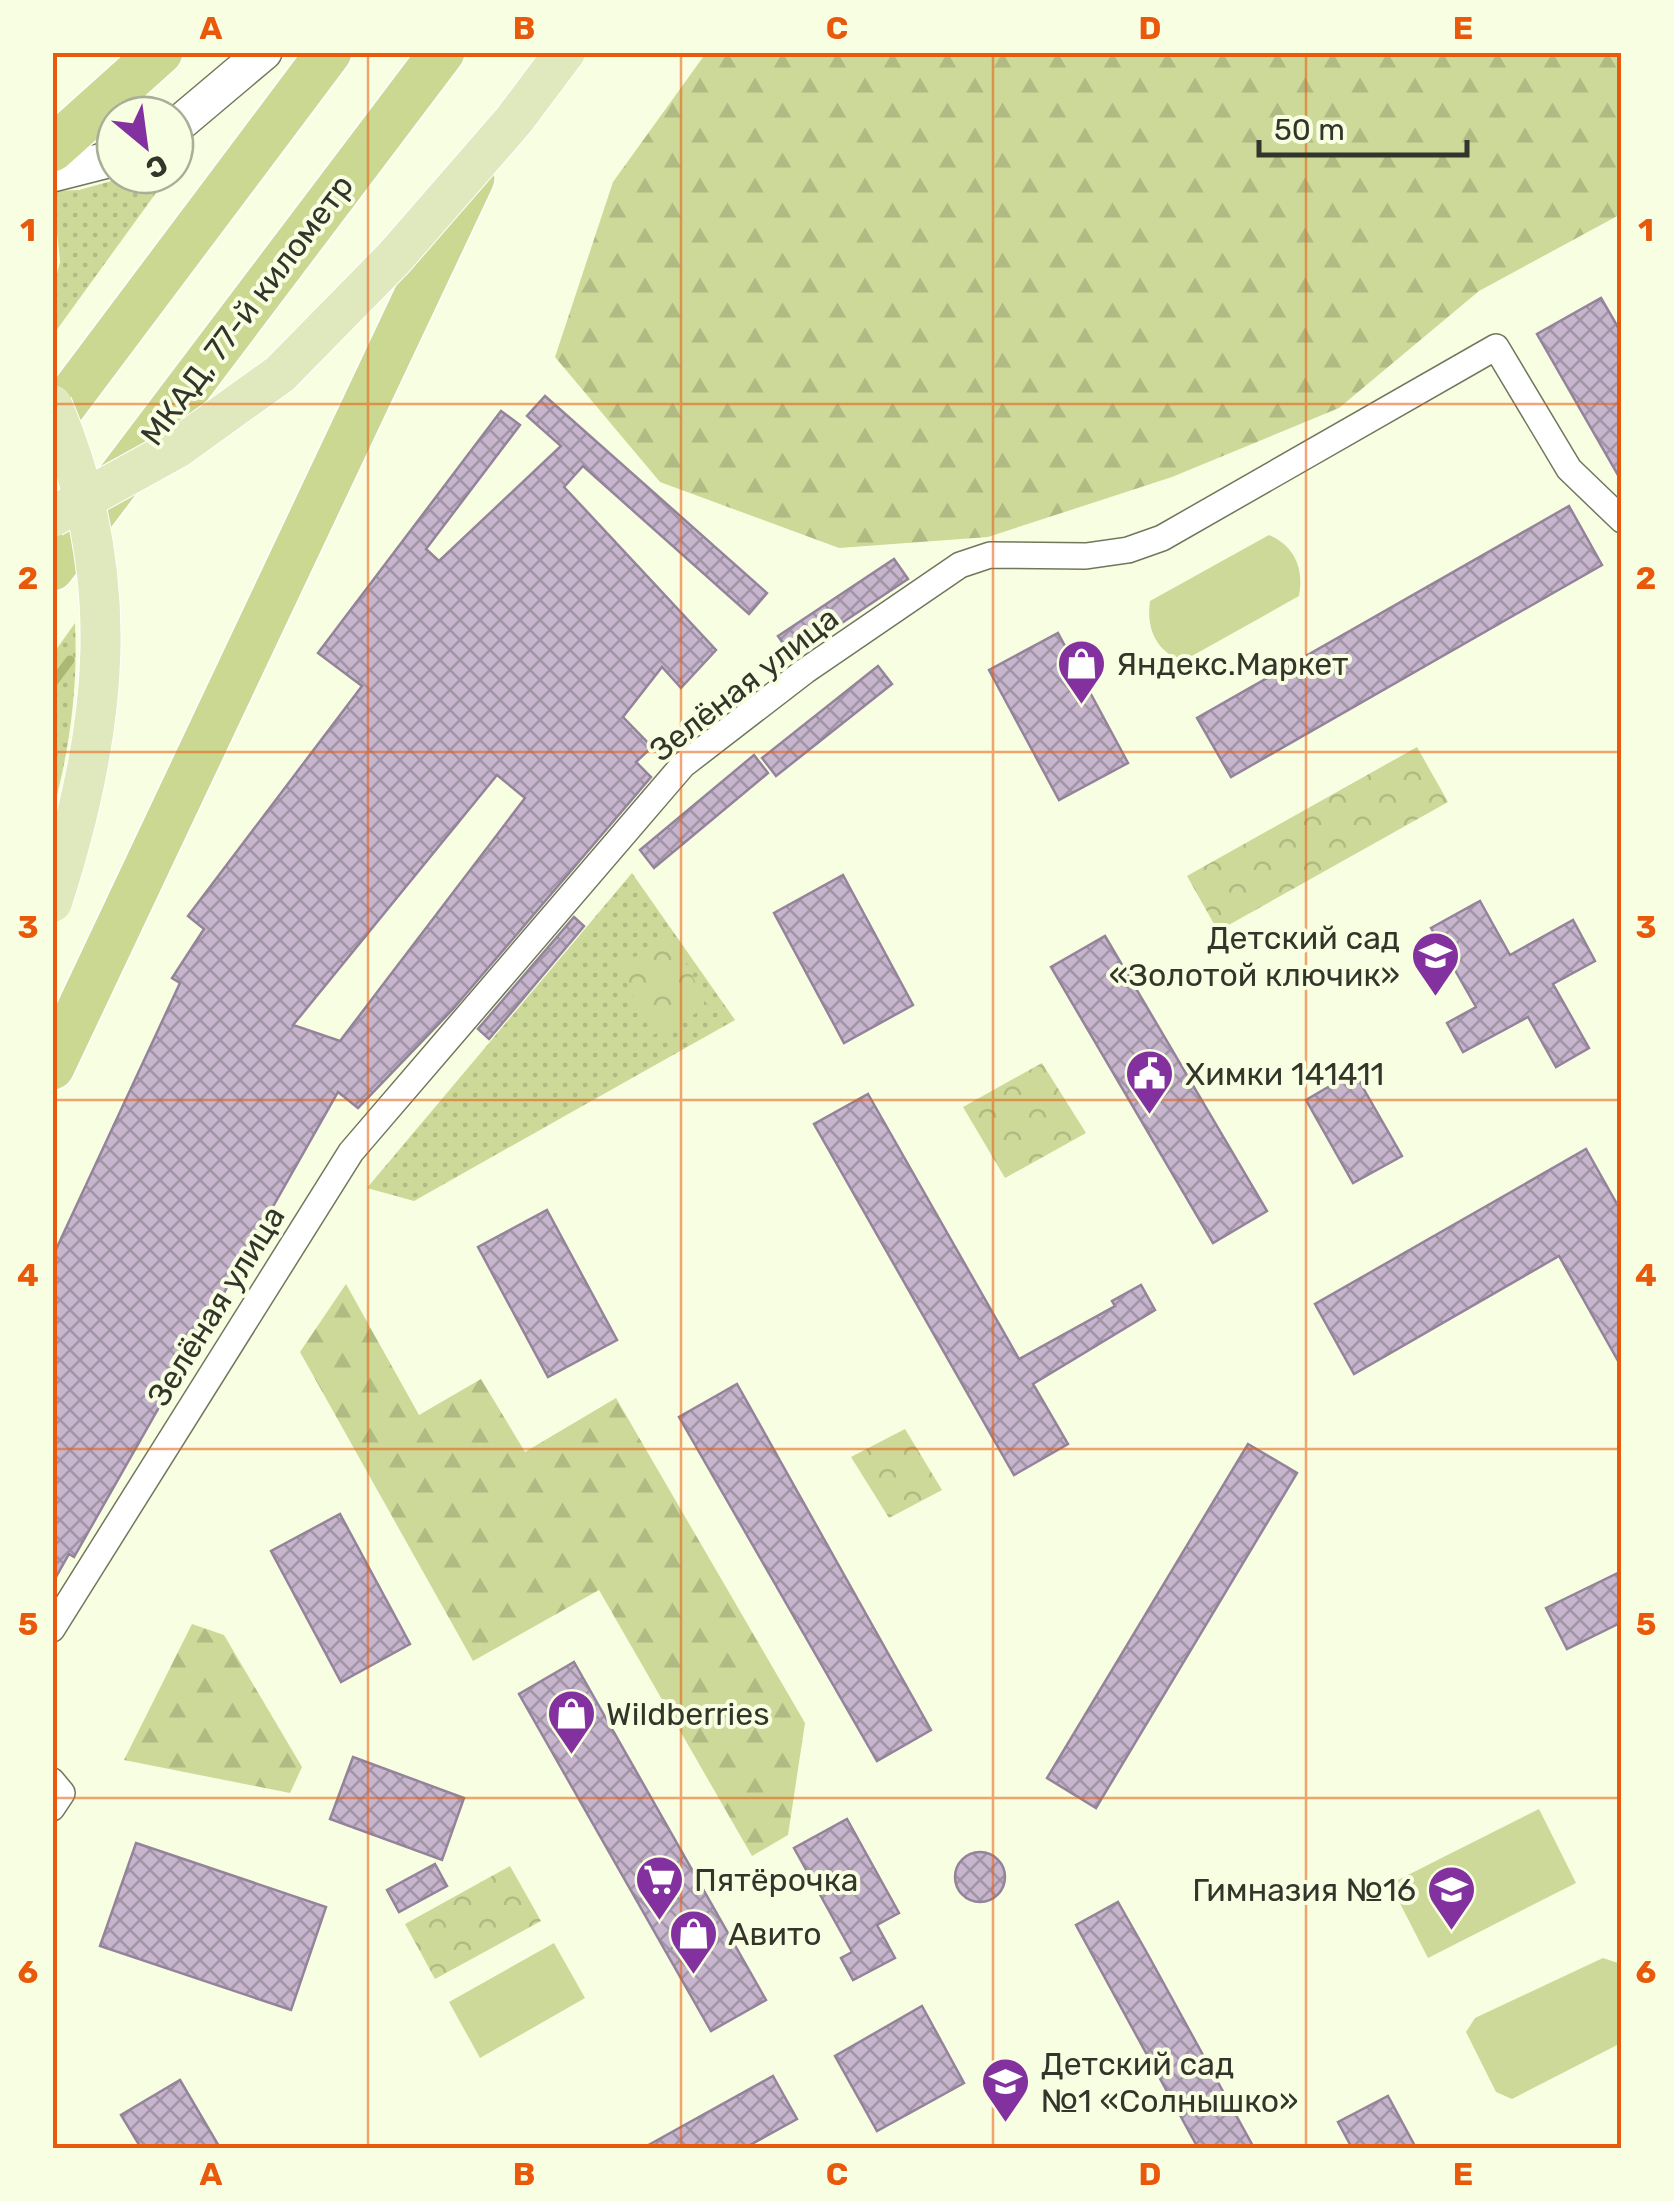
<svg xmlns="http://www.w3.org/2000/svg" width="1674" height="2201" font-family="Rubik,sans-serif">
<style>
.grass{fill:url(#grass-dots)}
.forest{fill:url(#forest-firs)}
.park{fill:url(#park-crowns)}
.pitch{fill:#cdd998}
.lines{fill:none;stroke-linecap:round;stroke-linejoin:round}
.stream{stroke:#abb873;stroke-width:9}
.building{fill:url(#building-cross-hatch);stroke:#94849b;stroke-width:2.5;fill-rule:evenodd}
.street-casing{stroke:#71775d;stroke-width:28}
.secondary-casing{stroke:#71775d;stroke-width:38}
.highway-casing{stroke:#fff;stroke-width:48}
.street{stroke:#fff;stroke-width:25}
.secondary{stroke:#fff;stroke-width:35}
.highway{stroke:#cbd892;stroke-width:45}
.primary-bridge-casing{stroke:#fff;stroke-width:42;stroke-linecap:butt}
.primary-bridge{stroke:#e0e8be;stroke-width:40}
.grid{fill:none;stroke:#e8590c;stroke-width:2.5;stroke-opacity:0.55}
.labels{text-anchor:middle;stroke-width:8;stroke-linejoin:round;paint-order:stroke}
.street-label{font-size:32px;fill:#33352a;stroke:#f8fee1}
.poi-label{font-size:32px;fill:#33352a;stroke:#f8fee1;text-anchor:start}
.neatline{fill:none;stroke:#e8590c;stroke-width:4}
.grid-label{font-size:32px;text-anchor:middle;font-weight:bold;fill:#e8590c}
</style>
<defs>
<pattern id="grass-dots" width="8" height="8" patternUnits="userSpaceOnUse" patternTransform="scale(2.5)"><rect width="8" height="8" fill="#cdd998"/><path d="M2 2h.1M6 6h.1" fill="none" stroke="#b0bb83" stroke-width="1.8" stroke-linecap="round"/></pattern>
<pattern id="forest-firs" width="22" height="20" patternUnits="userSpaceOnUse" patternTransform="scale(2.5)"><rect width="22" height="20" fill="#cdd998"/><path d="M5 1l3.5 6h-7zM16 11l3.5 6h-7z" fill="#b0bb83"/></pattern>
<pattern id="park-crowns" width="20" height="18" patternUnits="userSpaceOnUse" patternTransform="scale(2.5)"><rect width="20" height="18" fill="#cdd998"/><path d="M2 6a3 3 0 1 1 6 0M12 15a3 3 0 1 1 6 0" fill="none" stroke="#b0bb83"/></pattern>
<pattern id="building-cross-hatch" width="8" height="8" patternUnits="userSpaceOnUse" patternTransform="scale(2.5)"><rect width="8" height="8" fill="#c6b5cd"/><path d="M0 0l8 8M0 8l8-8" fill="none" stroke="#a194a7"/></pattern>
</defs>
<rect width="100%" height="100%" fill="#f8fee1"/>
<g class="grass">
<polygon points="133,175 169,175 53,335 53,289 60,262 53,191 79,190"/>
<path d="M75,623C78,686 70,749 53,810V654Z"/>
<polygon points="632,873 735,1020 414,1201 367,1188"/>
</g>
<g class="forest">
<polygon points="706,53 1621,53 1621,214 1479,291 1339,408 1172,477 988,537 839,548 660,482 555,357 613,182"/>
<polygon points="346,1284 419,1415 481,1379 525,1452 616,1398 805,1723 788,1835 752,1856 599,1590 473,1661 300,1352"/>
<polygon points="192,1624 224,1635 302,1767 290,1793 124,1760"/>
</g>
<g class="park">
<polygon points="1417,747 1448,802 1218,931 1187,876"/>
<polygon points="673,938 708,1007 653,1035 618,965"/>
<polygon points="1042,1063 1086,1133 1005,1178 963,1107"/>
<polygon points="905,1429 942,1490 889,1518 851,1457"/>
<polygon points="510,1866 541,1921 435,1979 405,1924"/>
</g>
<g class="pitch">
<path d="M1269,535C1295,546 1304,569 1299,596L1183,661C1156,652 1146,628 1150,601Z"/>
<polygon points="1539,1809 1576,1883 1428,1958 1390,1884"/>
<polygon points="554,1943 585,1998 480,2058 449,2002"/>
<polygon points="1603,1958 1618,1963 1621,1970 1621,2043 1512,2099 1496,2092 1466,2032 1475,2018"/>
</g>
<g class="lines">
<polyline class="stream" points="52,684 70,660"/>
</g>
<g class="building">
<polygon points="1601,298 1622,334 1622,482 1537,334"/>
<path d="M545,396L767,593L749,614L583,466L564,487L716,650L681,688L662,667L623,717L652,747L636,762L651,777L453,1009L358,1108L338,1092L74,1557L69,1554L52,1584V1258L180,983L172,978L204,929L188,916L362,686L318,653L501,411L520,425L426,549L439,561L561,446L527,416ZM497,775L525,798L340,1041L293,1025Z"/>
<polygon points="1569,506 1602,565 1231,777 1197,718"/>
<polygon points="894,559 908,579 792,656 778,636"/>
<polygon points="1058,633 1128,763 1059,800 989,670"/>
<polygon points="878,666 892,684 776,776 762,758"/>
<polygon points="754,755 768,773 654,868 640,850"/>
<polygon points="843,875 913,1005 844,1043 774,913"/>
<polygon points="1480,901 1510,955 1573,920 1595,961 1553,984 1589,1048 1556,1067 1528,1017 1463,1052 1447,1023 1476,1007 1431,928"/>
<polygon points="574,917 584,926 489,1039 478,1029"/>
<polygon points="1105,936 1267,1211 1213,1243 1051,967"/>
<polygon points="1354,1072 1402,1156 1353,1183 1306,1100"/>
<polygon points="868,1094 1019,1359 1115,1306 1112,1301 1141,1285 1155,1310 1033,1384 1068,1444 1014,1475 814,1124"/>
<polygon points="1586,1149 1622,1213 1622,1368 1559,1256 1354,1374 1315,1304"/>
<polygon points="547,1210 617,1340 548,1377 478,1247"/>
<polygon points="737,1384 931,1730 877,1761 679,1417"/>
<polygon points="1248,1444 1297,1473 1096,1808 1047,1778"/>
<polygon points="340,1514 410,1644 341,1682 271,1551"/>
<polygon points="1622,1571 1622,1622 1567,1649 1546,1608"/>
<polygon points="574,1662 766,2000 711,2031 519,1694"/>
<polygon points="353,1757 464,1798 442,1860 330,1819"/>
<polygon points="847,1819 899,1913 877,1925 895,1958 853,1980 841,1958 852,1952 794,1848"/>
<polygon points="136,1843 326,1907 291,2010 100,1946"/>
<circle cx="980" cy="1877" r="25"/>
<polygon points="435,1864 447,1886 399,1912 387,1890"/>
<polygon points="1118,1902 1147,1953 1254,2148 1198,2148 1076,1925"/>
<polygon points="922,2006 964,2083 877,2131 835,2056"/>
<polygon points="773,2076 797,2119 750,2145 643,2148"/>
<polygon points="180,2080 220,2148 141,2148 121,2115"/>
<polygon points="1388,2096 1416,2148 1352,2148 1338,2122"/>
</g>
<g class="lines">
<defs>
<g id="street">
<polyline points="52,1629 351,1152 683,765 805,671 960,565 990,555 1086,556 1128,550 1162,538 1496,347 1569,469 1622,520"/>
<polyline points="52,1781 62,1793 52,1808"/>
</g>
<g id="secondary">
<polyline points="175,127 264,52"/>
<polyline points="52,174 115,158"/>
</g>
<g id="highway">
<polyline points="52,149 160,52"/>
<polyline points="52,421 329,52"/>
<polyline points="52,568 442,52"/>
<polyline points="52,1067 472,178"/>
</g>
</defs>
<use href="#street" class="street-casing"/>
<use href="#secondary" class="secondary-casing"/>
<use href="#highway" class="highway-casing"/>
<use href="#street" class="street"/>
<use href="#secondary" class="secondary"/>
<use href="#highway" class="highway"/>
<defs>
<g id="primary-bridge">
<path d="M52,405C125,575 108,730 52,902"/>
<polyline points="52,517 177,448 280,374 394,258 514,120 565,52"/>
</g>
</defs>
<use href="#primary-bridge" class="primary-bridge-casing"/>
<use href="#primary-bridge" class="primary-bridge"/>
</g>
<path class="grid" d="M368,52V2148M681,52V2148M993,52V2148M1306,52V2148M52,404H1622M52,752H1622M52,1100H1622M52,1449H1622M52,1798H1622"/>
<defs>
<symbol id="shop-pin" viewBox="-11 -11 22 30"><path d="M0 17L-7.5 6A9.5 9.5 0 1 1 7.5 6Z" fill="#8431a0" stroke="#f8fee1"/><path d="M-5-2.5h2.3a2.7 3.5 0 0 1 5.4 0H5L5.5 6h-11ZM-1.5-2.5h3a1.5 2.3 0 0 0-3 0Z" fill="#fff"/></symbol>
<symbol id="school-pin" viewBox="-11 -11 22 30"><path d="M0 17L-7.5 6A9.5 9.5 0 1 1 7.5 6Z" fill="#8431a0" stroke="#f8fee1"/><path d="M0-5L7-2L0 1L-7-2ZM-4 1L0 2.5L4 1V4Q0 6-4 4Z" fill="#fff"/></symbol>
<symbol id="civic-pin" viewBox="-11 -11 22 30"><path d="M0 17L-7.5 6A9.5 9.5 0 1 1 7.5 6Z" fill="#8431a0" stroke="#f8fee1"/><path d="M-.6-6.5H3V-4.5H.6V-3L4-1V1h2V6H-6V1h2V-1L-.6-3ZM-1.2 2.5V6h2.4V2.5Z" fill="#fff"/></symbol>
<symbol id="supermarket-pin" viewBox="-11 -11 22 30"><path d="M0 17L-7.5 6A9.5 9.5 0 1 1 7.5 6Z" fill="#8431a0" stroke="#f8fee1"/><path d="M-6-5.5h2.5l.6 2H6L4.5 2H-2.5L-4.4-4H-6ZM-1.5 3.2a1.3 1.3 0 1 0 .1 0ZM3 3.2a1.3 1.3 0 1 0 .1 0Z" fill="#fff"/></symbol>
</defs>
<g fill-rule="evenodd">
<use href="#shop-pin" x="1054" y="636" width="55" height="75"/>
<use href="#school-pin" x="1408" y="928" width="55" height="75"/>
<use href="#civic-pin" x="1122" y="1046" width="55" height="75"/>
<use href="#shop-pin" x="544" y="1686" width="55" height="75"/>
<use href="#supermarket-pin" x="632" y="1852" width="55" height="75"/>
<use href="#school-pin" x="1424" y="1862" width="55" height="75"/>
<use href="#shop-pin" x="666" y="1906" width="55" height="75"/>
<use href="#school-pin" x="978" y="2054" width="55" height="75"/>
</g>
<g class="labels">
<g class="street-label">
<text transform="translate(247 310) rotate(-53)" y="11">МКАД, 77-й километр</text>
<text transform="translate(744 684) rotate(-38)" y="11">Зелёная улица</text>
<text transform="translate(216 1306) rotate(-58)" y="11">Зелёная улица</text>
</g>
<g class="poi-label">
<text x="1116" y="675">Яндекс.Маркет</text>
<text x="1400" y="949" text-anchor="end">Детский сад<tspan x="1400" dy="37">«Золотой ключик»</tspan></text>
<text x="1185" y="1085">Химки 141411</text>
<text x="606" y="1725">Wildberries</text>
<text x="694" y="1891">Пятёрочка</text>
<text x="1416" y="1901" text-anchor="end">Гимназия №16</text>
<text x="728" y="1945">Авито</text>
<text x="1041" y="2075">Детский сад<tspan x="1041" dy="37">№1 «Солнышко»</tspan></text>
</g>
</g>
<rect width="1674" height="2201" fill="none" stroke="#f8fee1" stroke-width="110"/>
<g transform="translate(145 145) rotate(151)"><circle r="48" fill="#f8fee1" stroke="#a9ae98" stroke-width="2.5"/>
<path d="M0-8L18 38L0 25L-18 38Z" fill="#8431a0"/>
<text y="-15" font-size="28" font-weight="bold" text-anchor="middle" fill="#33352a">С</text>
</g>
<path d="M1259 140v15h208v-15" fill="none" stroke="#33352a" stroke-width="5"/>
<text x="1274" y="140" font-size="30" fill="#33352a" stroke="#f8fee1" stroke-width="8" paint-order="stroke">50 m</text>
<rect x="55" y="55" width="1564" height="2091" class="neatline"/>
<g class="grid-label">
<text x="211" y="39">A</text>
<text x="524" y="39">B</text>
<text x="837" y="39">C</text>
<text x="1150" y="39">D</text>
<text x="1463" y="39">E</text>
<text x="28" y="241">1</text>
<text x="1646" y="241">1</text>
<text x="28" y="589">2</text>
<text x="1646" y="589">2</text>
<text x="28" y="938">3</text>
<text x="1646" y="938">3</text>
<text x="28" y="1286">4</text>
<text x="1646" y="1286">4</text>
<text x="28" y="1635">5</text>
<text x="1646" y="1635">5</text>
<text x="28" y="1983">6</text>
<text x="1646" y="1983">6</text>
<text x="211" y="2185">A</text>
<text x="524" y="2185">B</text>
<text x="837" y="2185">C</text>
<text x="1150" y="2185">D</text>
<text x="1463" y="2185">E</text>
</g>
</svg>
